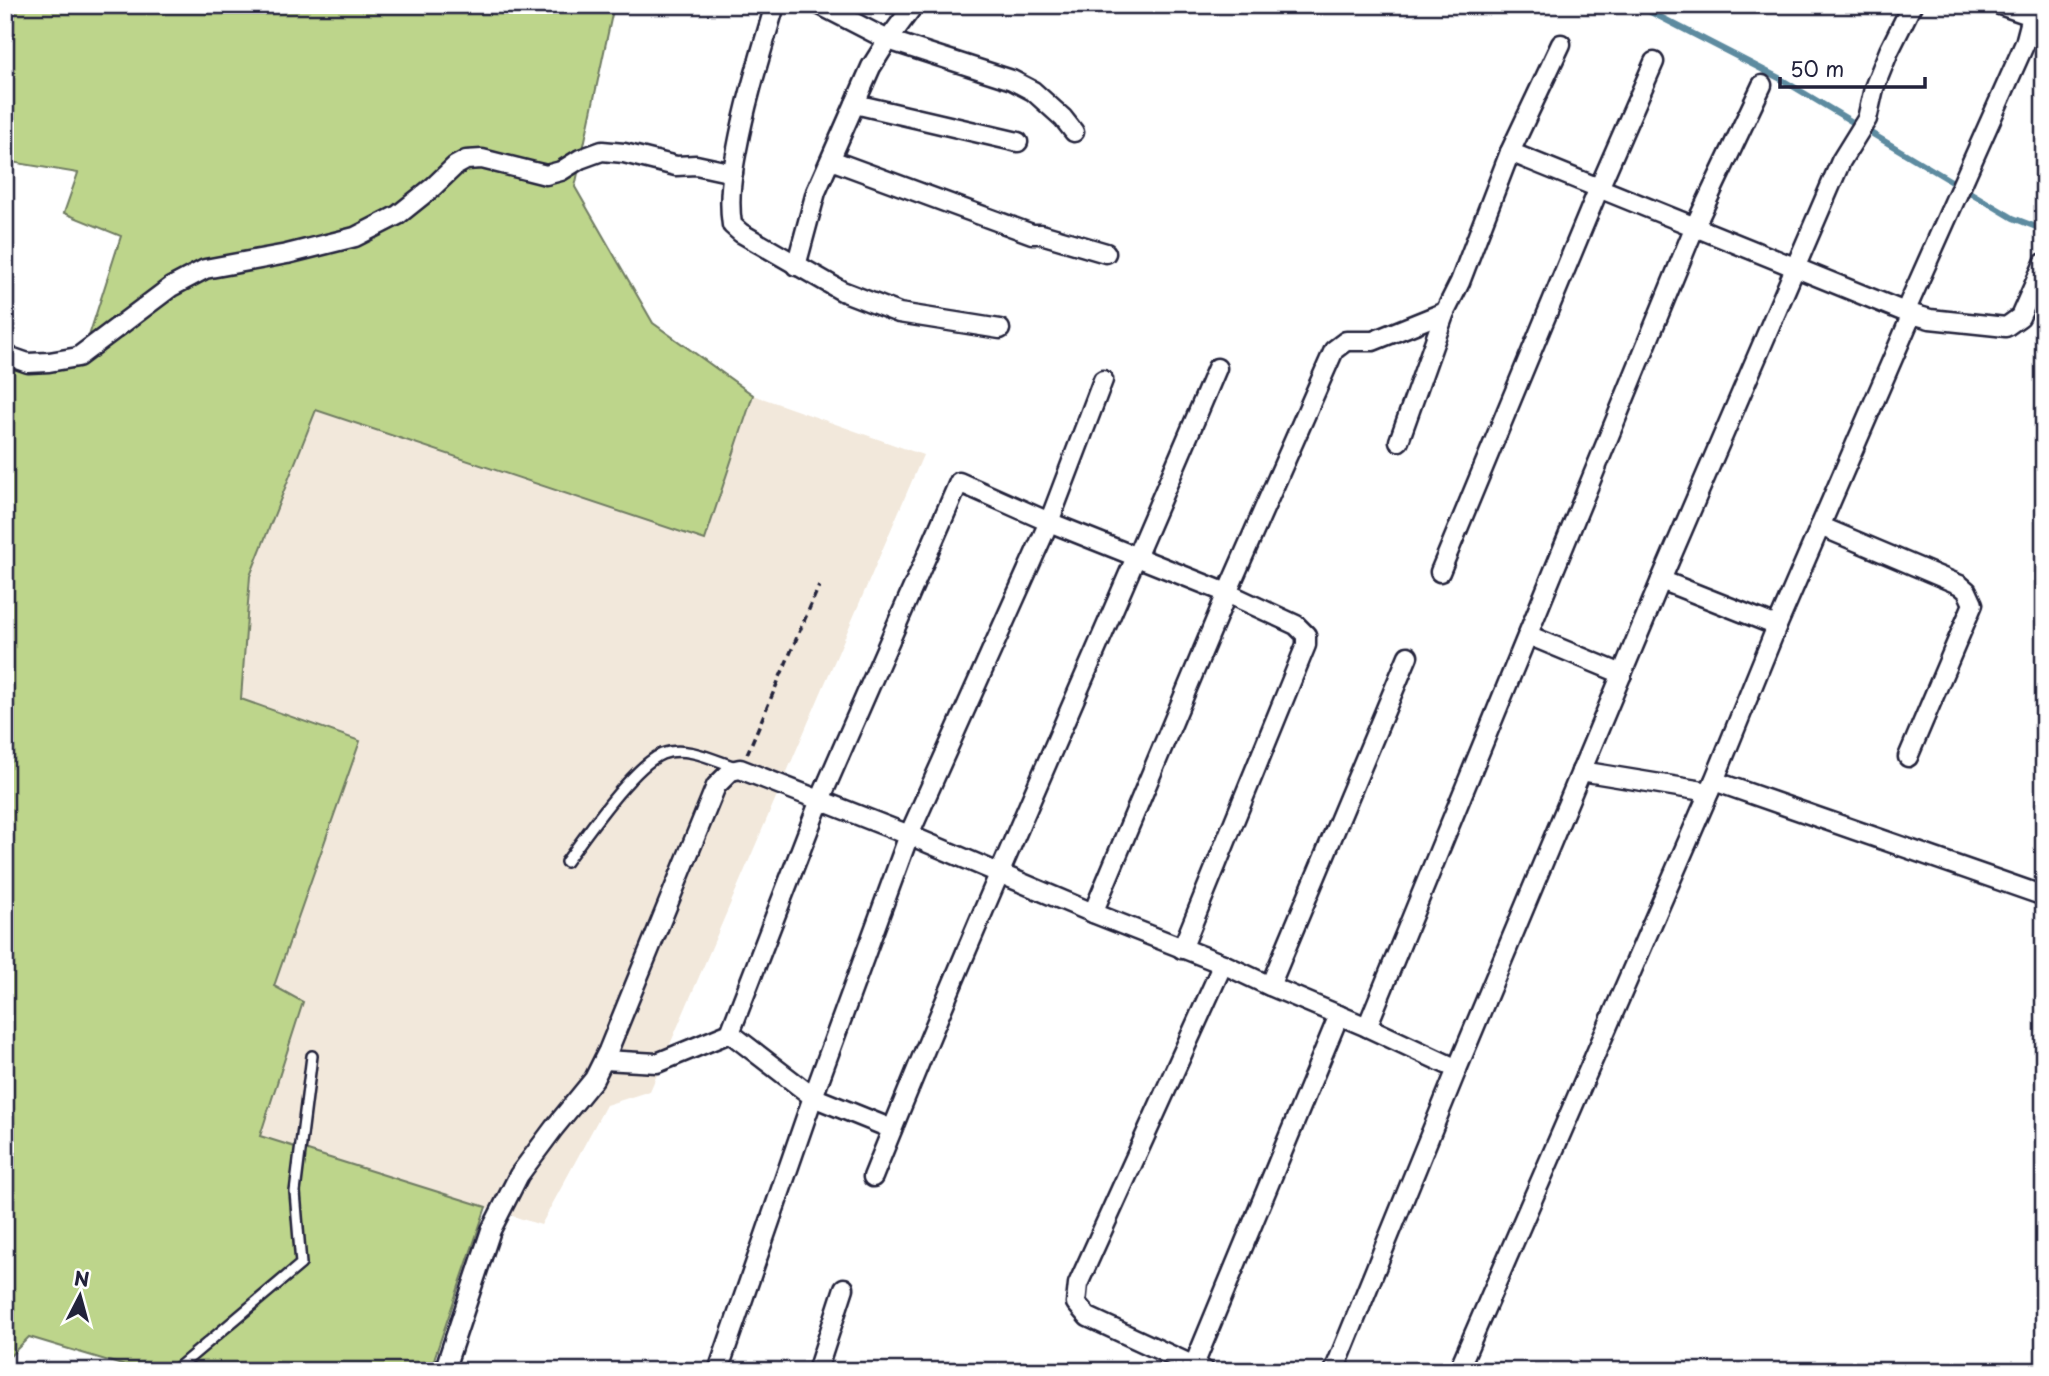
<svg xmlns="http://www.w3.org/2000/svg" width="2049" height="1376" font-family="'Playpen Sans',sans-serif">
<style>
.built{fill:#f2e8db}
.green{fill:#bdd58b;stroke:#707c63;stroke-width:2}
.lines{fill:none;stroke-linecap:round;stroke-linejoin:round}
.stream{stroke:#5d8ba0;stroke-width:6}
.lane-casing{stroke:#22223b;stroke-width:14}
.street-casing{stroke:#22223b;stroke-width:23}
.path{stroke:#22223b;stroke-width:3.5;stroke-dasharray:7 5;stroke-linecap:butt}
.lane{stroke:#fff;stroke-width:9}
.street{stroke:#fff;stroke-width:18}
</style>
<rect width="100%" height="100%" fill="#fff"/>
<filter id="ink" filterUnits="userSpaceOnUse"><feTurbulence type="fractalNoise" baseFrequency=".0143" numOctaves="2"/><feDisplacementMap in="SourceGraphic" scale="14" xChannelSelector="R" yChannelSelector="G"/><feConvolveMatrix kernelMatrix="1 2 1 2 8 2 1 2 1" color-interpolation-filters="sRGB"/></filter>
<g filter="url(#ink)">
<polygon class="built" points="753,395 923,455 650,1091 606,1105 541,1225 260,1136 302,1002 273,987 360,741 241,699 250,576 315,410 705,540"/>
<polygon class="green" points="5,5 614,5 575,187 653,323 753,395 705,540 316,410 250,576 241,699 360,741 274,986 303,1002 260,1136 486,1207 430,1371 142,1371 29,1337 5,1361 5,365 80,364 121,236 64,213 78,173 5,161"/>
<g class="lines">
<polyline class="stream" points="1637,5 1779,78 2013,218 2044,230"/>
<defs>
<g id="lane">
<path d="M566,862C586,835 633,766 662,754C686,745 714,760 735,767"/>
<polyline points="174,1371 301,1264 295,1192 312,1056"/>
</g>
<g id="street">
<path d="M775,5C761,53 746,100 737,149C732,174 728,199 732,225L741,233L842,291L899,313L1000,329"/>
<polyline points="820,5 888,40 1012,80 1033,91 1063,118 1074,132"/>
<polyline points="2000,5 2032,16"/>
<polyline points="855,104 1018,142"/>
<polyline points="1510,152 1905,312 1930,319 2006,327 2020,317 2044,263"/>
<polyline points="831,160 1032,234 1041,234 1106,253"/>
<polyline points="796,266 816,192 871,67 888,40 914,5"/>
<polyline points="1905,312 2025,43 2035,5"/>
<polyline points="5,355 28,363 49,362 78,357 171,287 205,269 287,254 355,237 398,215 433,187 455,166 466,160 482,159 546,175 561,171 580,159 602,151 624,153 676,166 696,165 733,173"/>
<polyline points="1399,441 1445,312 1460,282 1510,152 1561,44"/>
<polyline points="1820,526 1960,585 1967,591 1973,604 1908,757"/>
<polyline points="1440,572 1599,188 1654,62"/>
<polyline points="1661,580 1777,626"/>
<polyline points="1528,635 1622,674"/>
<polyline points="1581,771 1709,792"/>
<polyline points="1714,781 2044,896"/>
<polyline points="1093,913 1227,593 1334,350 1346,341 1373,341 1445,312"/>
<polyline points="1270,986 1408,656"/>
<polyline points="1367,1027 1695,226 1762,85"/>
<polyline points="730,1033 813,1097 892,1129"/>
<polyline points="604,1060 657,1063 730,1033 820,800 959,482 1049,522 1227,593 1296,625 1306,635 1306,645 1182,949"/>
<polyline points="1457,1069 1661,580 1841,161 1867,119 1874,88 1889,51 1912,5"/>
<path d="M873,1177C982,905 1103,638 1217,368"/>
<polyline points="1194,1365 1339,1015"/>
<polyline points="444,1371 491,1230 519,1175 554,1128 594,1079 608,1051 716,786 731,771 740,769 909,835 1093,913 1223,964 1270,986 1367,1027 1457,1069 1334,1371"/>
<polyline points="718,1371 813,1097 909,835 1049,522 1103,380"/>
<polyline points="817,1371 844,1288"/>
<polyline points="1205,1371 1088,1317 1076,1303 1078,1284 1223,964"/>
<polyline points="1458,1371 1714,781 1777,626 1912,314"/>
</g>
</defs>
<use href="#lane" class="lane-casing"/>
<use href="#street" class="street-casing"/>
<polyline class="path" points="747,754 819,586"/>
<use href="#lane" class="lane"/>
<use href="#street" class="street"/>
</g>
</g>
<rect width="2049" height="1376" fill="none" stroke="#fff" stroke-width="28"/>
<rect x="14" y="14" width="2021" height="1348" fill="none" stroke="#22223b" stroke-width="2.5" filter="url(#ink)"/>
<g transform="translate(80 1296) rotate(6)" stroke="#ffffff" stroke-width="5" paint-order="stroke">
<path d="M0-5L12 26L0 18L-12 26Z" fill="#22223b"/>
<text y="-10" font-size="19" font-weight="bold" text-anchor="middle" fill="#22223b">N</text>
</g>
<path d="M1780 77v10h145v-10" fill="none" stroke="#22223b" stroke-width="3.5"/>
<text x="1790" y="77" font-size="21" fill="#22223b" stroke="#ffffff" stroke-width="5" paint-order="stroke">50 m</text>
</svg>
